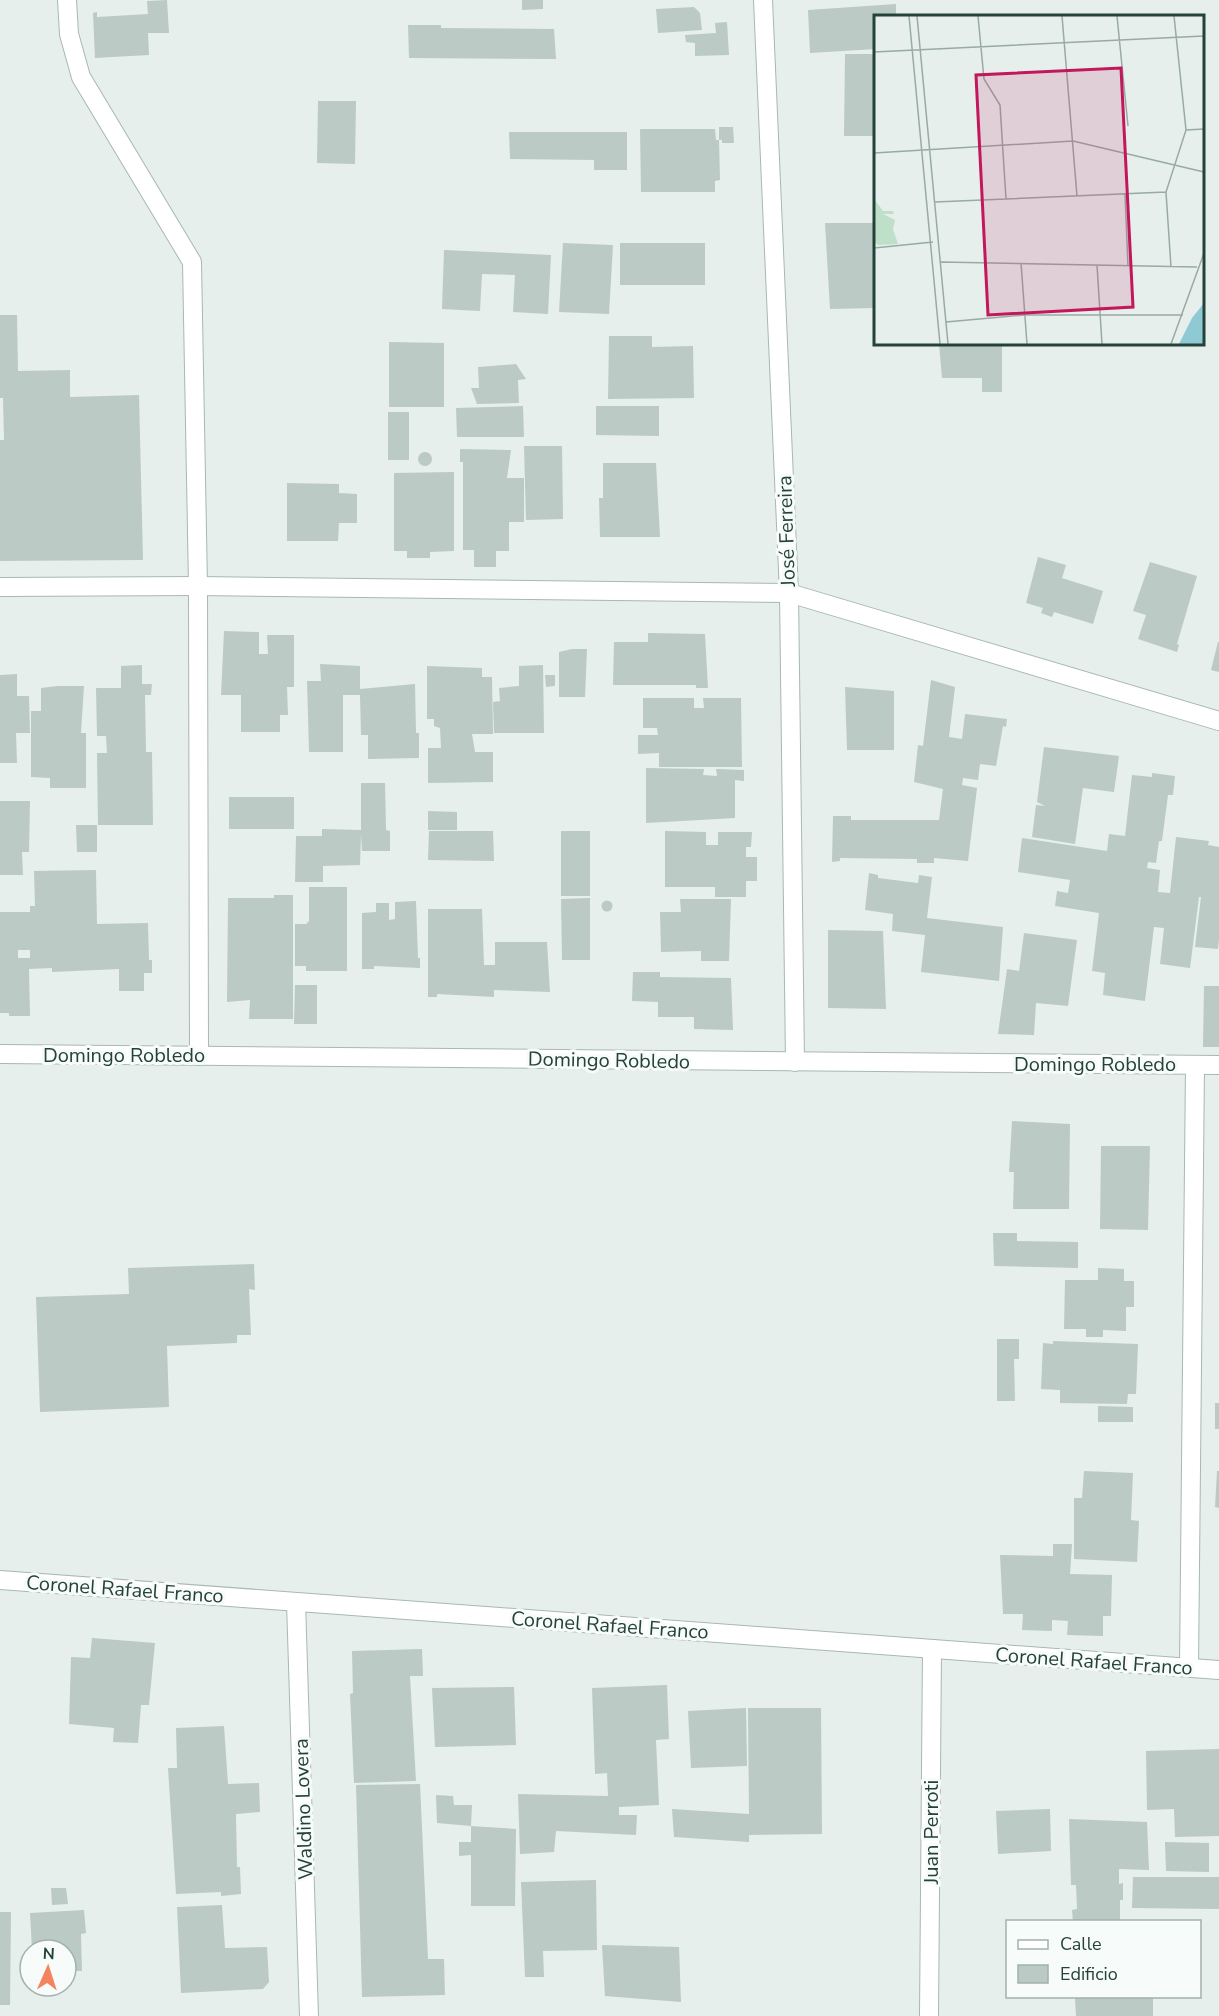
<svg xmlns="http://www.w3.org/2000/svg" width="1219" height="2016" font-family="'Nunito Sans',sans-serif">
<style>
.building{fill:#bbcac4;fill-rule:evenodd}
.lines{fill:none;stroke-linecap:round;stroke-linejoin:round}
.minor-casing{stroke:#a8b8b2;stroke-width:20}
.minor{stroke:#fff;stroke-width:18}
.labels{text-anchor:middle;stroke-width:6;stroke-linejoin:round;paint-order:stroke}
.street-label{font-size:20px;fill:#24423a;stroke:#f7fbf9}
.inset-road{fill:none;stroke:#98aaa4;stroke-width:1.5}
.view{fill:#c2185b;fill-opacity:0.15;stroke:#c2185b;stroke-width:3}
.inset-edge{fill:none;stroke:#24423a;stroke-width:3}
</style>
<rect width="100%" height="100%" fill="#e6efeb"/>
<g class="building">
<polygon points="167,0 169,33 148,33 149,55 95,58 93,13 97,12 97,17 148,14 147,1"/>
<polygon points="522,0 543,0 543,9 522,10"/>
<polygon points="896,4 896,16 876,16 876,49 810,53 808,10"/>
<polygon points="694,7 700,13 702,30 658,33 656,9"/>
<polygon points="727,22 729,55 695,56 695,43 686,42 685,35 716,33 715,23"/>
<polygon points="408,25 441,25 441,28 554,29 556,59 409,58"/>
<polygon points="845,54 876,54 876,136 844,136"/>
<polygon points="318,101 356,101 355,164 317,163"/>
<polygon points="719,127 733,127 734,143 722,143 722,140 719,140"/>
<polygon points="640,129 715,129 716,140 719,140 720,180 715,181 715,192 641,192"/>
<polygon points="509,132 627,132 627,170 594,170 594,160 510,159"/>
<polygon points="825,223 876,223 875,308 830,309"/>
<polygon points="563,243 613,245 609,314 559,312"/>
<rect x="620" y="243" width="85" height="42"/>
<polygon points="444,250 551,255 548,314 513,312 515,275 482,274 480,311 442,309"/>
<polygon points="0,315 17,315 18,371 70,370 70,397 139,395 143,560 0,561 0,440 4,440 3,398 0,398"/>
<polygon points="609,336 652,336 652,347 693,346 694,398 608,399"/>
<polygon points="389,342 444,343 444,407 389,407"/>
<polygon points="939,344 1002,344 1002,392 982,392 982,378 942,378"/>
<polygon points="516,364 526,379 518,380 519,403 477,404 471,388 479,388 478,367"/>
<polygon points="523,406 524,437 457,437 456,408"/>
<polygon points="596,406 659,406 659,436 596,435"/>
<rect x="388" y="412" width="21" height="48"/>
<polygon points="524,446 562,446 563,519 526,520"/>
<polygon points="460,449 511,450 507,478 524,478 524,522 509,522 509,551 496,551 496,567 474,567 474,550 463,550 463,462 460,462"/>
<circle cx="425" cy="459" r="7"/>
<polygon points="603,463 656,463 660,537 600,537 599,498 603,498"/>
<polygon points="454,472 454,551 430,552 430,558 407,558 407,551 394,551 394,473"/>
<polygon points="287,483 339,484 339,493 357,494 357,523 339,523 338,541 287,541"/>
<polygon points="1038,557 1066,565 1062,578 1103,591 1093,624 1054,612 1052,617 1041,613 1043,608 1026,603"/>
<polygon points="1150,562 1197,576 1177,644 1179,645 1177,652 1138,639 1146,615 1133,611"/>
<polygon points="224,631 259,632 259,654 268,654 267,635 294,635 294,687 287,687 288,715 280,715 280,732 241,732 241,695 221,695"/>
<polygon points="648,633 705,634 708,688 696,688 696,685 613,685 614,642 648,642"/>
<polygon points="1218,642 1219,642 1219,672 1211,670"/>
<polygon points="572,649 587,649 585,697 559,697 559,652"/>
<polygon points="320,664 360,666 360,689 415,684 416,733 419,733 419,758 368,759 368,735 361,735 360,695 343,695 343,752 309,752 307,681 321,681"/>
<polygon points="142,665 142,684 152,684 151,695 145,695 146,752 152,752 153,825 98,825 97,753 107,753 106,736 97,736 96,688 121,688 121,666"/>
<polygon points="543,665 544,733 494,733 493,702 500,701 499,688 519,686 519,666"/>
<polygon points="427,666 482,668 482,677 492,677 493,734 472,734 475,752 493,752 493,782 428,783 428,748 441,748 440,728 434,726 434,719 427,719"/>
<polygon points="17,674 17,696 29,696 30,733 16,733 17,763 0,763 0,675"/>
<polygon points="545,675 555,675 555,686 546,687"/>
<polygon points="931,680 955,687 949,737 962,739 965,714 1007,719 1006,727 1003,726 996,766 980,764 978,780 963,778 962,785 977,788 968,861 934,858 934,863 917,863 917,859 840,858 840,861 832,862 833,816 851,816 851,820 939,820 943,789 914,782 918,745 923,746"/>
<polygon points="58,686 84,686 81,733 86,733 86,788 50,788 50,778 31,777 31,711 41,711 41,688"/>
<polygon points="845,687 894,691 894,750 847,750"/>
<polygon points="643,698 694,698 694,708 704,708 703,698 741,698 742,767 659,767 659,753 638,754 638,735 658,735 657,728 643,728"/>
<polygon points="1044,747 1119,756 1114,792 1083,788 1075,844 1032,837 1036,805 1045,806 1037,802"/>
<polygon points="646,768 704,769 703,775 717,776 716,769 744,770 744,781 735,780 735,818 646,823"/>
<polygon points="1152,773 1175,776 1173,795 1168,795 1162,841 1159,841 1156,863 1148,862 1147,868 1160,870 1158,892 1170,893 1176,837 1209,841 1208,845 1219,847 1219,939 1218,949 1195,947 1201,897 1199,897 1190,968 1160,964 1164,928 1154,927 1145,1001 1103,995 1105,973 1092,971 1099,913 1055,906 1057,891 1068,893 1070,880 1018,872 1022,838 1107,851 1109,834 1125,836 1132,775 1152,777"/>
<polygon points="361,783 385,783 386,830 390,831 390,851 362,851 361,834 360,865 323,866 323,882 295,882 296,836 322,836 322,829 361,830"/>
<rect x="229" y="797" width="65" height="32"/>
<polygon points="0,801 30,801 29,852 22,852 23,875 0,875"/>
<polygon points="428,811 457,812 457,830 428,830"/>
<polygon points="76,825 97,825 97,852 77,852"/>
<polygon points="429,831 493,831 494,861 428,860"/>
<rect x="561" y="831" width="29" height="65"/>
<polygon points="665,831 706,832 706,845 718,845 718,832 752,832 751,847 746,847 746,857 757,857 757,881 746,881 746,897 715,897 715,887 665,887"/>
<path d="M96,870L97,924L148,923L149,960H152V973H144V991H119V969L52,972V968L29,969L30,1016H9V1013H0V912H30V906H35L34,871ZM18,950H30V958H18Z"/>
<polygon points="869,873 878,875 878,878 918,883 919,875 932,877 927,918 1003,927 999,981 921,972 925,935 892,931 893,914 865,910"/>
<polygon points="309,887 347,887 347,971 306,971 306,966 295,966 295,924 306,924 309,921"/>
<polygon points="274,895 293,895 293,1019 249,1019 250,1000 227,1002 228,898 274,898"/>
<polygon points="590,898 590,960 562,960 561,899"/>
<polygon points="680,899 731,899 729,961 701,961 701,951 661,952 660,912 681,912"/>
<circle cx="607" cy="906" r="5.5"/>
<polygon points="416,901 418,958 420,958 420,968 374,966 374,969 362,969 362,913 376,912 376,903 389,903 389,920 395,919 395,902"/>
<polygon points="428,909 482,909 484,965 495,965 495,942 547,942 550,992 494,990 494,997 437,994 437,997 428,997"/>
<polygon points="828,930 883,931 886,1009 828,1008"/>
<polygon points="1024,933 1077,940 1068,1006 1036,1003 1034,1035 998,1034 1007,969 1019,971"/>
<polygon points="633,972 660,972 660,977 731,978 733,1030 694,1029 694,1017 658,1017 658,1002 632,1001"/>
<polygon points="295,985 317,985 317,1024 294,1024"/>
<polygon points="1204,986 1219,986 1219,1047 1203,1047"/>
<polygon points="1012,1121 1070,1124 1069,1209 1013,1209 1014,1172 1009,1172"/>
<polygon points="1101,1146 1150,1146 1148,1230 1100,1229"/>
<polygon points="993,1233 1017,1233 1017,1241 1078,1242 1078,1268 994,1266"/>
<polygon points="254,1264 255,1290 249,1289 251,1335 237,1335 237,1343 167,1346 169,1407 40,1412 36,1297 129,1294 128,1268"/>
<polygon points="1098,1268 1124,1269 1124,1281 1134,1281 1134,1307 1126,1307 1126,1331 1103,1330 1103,1337 1086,1337 1086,1329 1064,1329 1065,1280 1098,1280"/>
<polygon points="997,1339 1019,1339 1019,1359 1014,1359 1015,1401 997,1401"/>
<polygon points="1053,1341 1138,1344 1136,1394 1128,1394 1127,1404 1060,1403 1060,1390 1041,1389 1043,1343 1053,1344"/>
<rect x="1215" y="1403" width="4" height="26"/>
<polygon points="1098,1406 1133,1407 1133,1422 1098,1422"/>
<polygon points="1084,1471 1133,1473 1131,1520 1139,1521 1137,1562 1074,1559 1074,1498 1082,1498"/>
<polygon points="1217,1471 1219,1471 1219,1508 1215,1507"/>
<polygon points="1053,1544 1072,1544 1070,1574 1112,1575 1111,1616 1103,1616 1103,1636 1067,1635 1068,1621 1052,1620 1052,1631 1022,1630 1023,1614 1003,1614 1000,1555 1053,1556"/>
<polygon points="92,1638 155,1643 149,1705 141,1705 138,1743 113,1742 114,1728 69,1724 71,1657 90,1658"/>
<polygon points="422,1649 423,1676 410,1676 416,1781 354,1783 350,1694 353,1693 352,1651"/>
<polygon points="667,1685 669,1739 656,1740 659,1805 619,1807 619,1815 637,1815 636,1835 556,1831 554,1852 520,1854 518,1794 608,1796 607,1773 595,1774 592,1688"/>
<polygon points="514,1687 516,1745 435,1747 432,1688"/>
<polygon points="746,1708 747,1766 691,1768 688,1711"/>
<polygon points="748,1708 821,1708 822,1834 749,1835 749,1842 674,1837 672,1809 749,1814"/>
<polygon points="224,1726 228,1784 259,1783 260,1812 236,1814 237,1867 240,1867 241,1894 221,1896 221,1892 176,1894 168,1768 177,1768 176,1728"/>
<polygon points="1219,1749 1219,1836 1175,1837 1174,1809 1147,1810 1146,1751"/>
<polygon points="420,1784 428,1959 444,1959 445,1995 362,1997 356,1785"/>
<polygon points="436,1795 453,1796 454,1805 472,1805 471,1826 516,1829 515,1906 471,1906 471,1855 459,1856 459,1842 471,1842 471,1826 437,1823"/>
<polygon points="1050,1809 1051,1851 998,1854 996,1811"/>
<polygon points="1069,1819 1147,1822 1149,1870 1119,1869 1119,1884 1123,1883 1123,1900 1120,1900 1120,1922 1073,1922 1072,1910 1077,1909 1076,1885 1071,1885"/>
<polygon points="1165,1842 1209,1843 1209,1872 1166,1871"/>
<polygon points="1133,1877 1219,1877 1219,1909 1132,1908"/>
<polygon points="596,1880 597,1950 543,1951 544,1977 525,1977 521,1882"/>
<polygon points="51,1888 66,1888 68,1904 52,1905"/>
<polygon points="222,1905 225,1948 267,1947 269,1982 263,1989 181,1993 177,1907"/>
<polygon points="84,1910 86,1933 81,1934 82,1971 66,1971 66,1950 32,1950 30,1913"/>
<polygon points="0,1912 11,1912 10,2005 0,2005"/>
<polygon points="602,1945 679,1947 681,2002 605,1996"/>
<polygon points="1080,1996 1153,1996 1153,2016 1076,2016 1075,1999"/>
</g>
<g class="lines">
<defs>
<g id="minor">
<polyline points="67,0 69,34 81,77 192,262 198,586 199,1056"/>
<polyline points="763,0 789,593 795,1062"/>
<polyline points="0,587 198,586 789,593 1219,721"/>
<polyline points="0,1054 1219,1065"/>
<polyline points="0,1580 1219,1670"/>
<polyline points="296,1602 309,2016"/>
<polyline points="1189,1667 1195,1065"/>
<polyline points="929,2016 932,1649"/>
</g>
</defs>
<use href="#minor" class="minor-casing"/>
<use href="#minor" class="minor"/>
</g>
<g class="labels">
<g class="street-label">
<text transform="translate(786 531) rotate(-92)" y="7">José Ferreira</text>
<text x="124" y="1062">Domingo Robledo</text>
<text transform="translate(609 1060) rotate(1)" y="7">Domingo Robledo</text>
<text x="1095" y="1071">Domingo Robledo</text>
<text transform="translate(125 1589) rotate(4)" y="7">Coronel Rafael Franco</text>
<text transform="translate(610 1625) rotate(4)" y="7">Coronel Rafael Franco</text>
<text transform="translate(1094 1661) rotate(4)" y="7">Coronel Rafael Franco</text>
<text transform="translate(303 1809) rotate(-92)" y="7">Waldino Lovera</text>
<text transform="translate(931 1832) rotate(-90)" y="7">Juan Perroti</text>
</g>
</g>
<g transform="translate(874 15)">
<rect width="330" height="330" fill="#e6efeb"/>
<path d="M1,185L9,196H19L20,199H9L21,205L19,214L24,229L4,230L0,226Z" fill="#bfe0c8"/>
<path d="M330,288V329H305L318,303Z" fill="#8ec9d4"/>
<path class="inset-road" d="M35,1L66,329M43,1L74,329M104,1L110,64L126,90L132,184M188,1L203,181M243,1L254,111M0,37L330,21M312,115L330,114M0,138L199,126L330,157M251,179L254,251M61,187L292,177M0,233L59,227M67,247L323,252M147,248L153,329M223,250L228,329M297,252L292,177L312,115L300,1M72,307L151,300H309M297,329L330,238"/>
<path class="view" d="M247,53L259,292L114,300L102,60Z"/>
<rect width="330" height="330" class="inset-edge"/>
</g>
<rect x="1006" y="1920" width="195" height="78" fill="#f7fbf9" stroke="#a3b1ad" stroke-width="1.5"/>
<rect x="1018" y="1940" width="30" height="9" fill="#ffffff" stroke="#a3b1ad" stroke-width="1.5"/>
<text x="1060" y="1950" font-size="18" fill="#24423a">Calle</text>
<rect x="1018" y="1965" width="30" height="18" fill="#bbcac4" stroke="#a3b1ad" stroke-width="1.5"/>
<text x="1060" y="1980" font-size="18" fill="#24423a">Edificio</text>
<g transform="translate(48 1968) rotate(3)"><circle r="28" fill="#f7fbf9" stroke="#a3b1ad" stroke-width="1.5"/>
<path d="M0-4.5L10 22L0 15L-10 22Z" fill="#f4845f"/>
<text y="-9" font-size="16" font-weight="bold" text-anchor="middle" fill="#24423a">N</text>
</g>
</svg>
